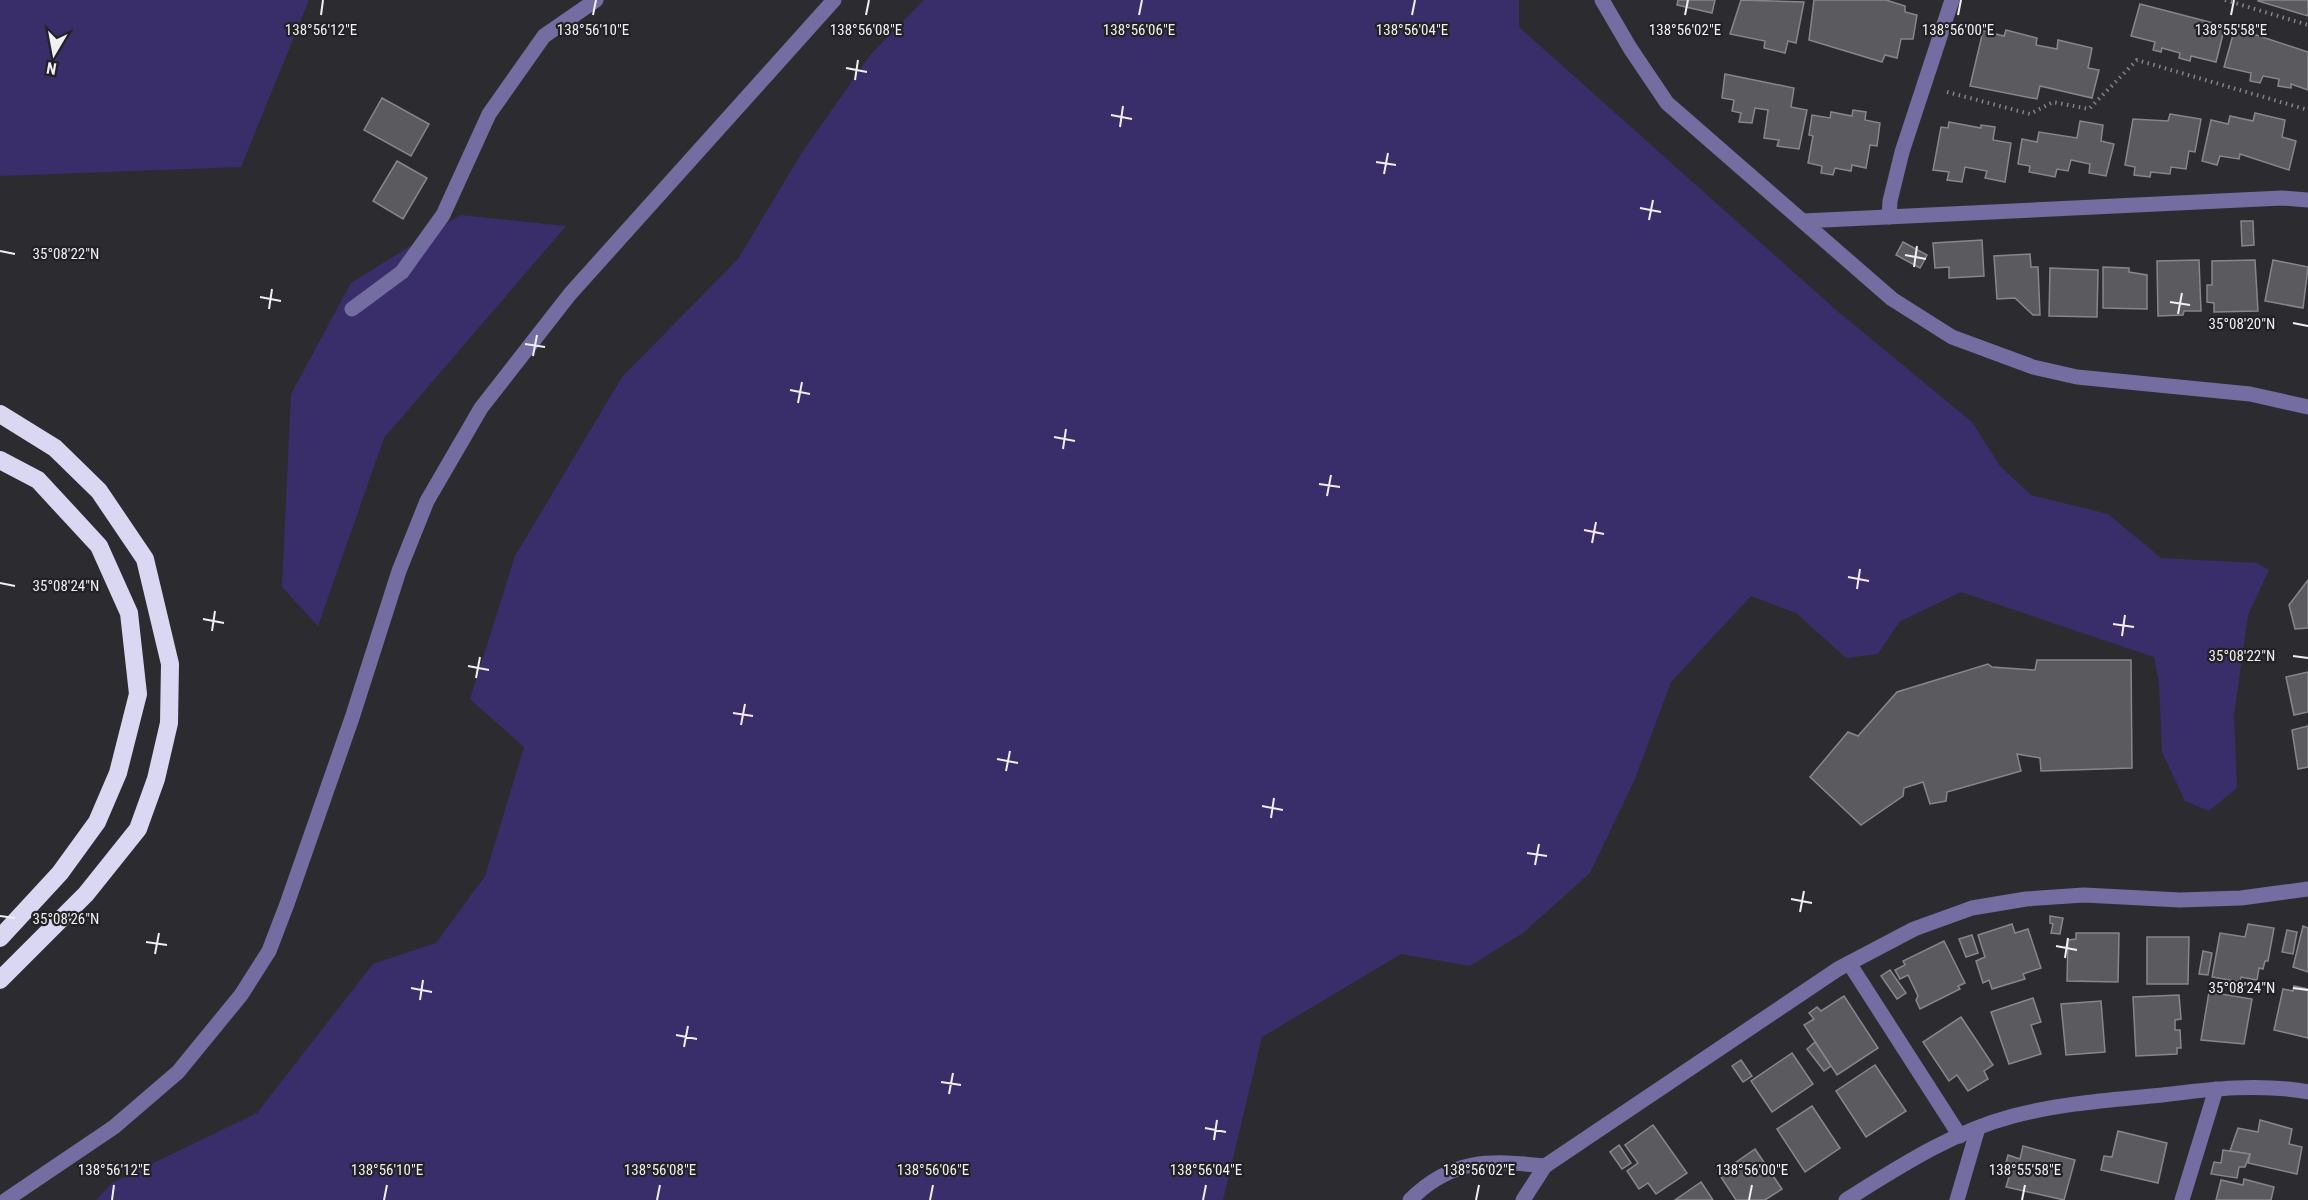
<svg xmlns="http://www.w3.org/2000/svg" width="2308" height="1200" font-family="'Roboto Condensed',sans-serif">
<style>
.green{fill:#392d6a}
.building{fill:#5b5b5f;stroke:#87878b;stroke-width:1.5}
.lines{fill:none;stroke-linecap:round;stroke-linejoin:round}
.path{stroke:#848487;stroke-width:4;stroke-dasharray:1.5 4.5;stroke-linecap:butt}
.minor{stroke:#736da1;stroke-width:15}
.highway{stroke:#d9d7f1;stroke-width:18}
.ticks{fill:none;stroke:#f0f0f2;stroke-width:2}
.ticks-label{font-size:15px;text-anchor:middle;fill:#f0f0f2;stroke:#222226;stroke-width:4.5;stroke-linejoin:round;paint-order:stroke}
</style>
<rect width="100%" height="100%" fill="#2c2c30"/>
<g class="green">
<polygon points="0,0 309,0 241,167 0,176"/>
<polygon points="924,0 1519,0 1519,27 1836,310 1972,422 2000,466 2031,495 2108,514 2161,558 2257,563 2269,570 2248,615 2234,715 2237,788 2209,811 2185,801 2162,752 2159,683 2154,657 1961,592 1899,622 1878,654 1846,658 1796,613 1751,596 1671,682 1635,779 1590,873 1523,933 1470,966 1401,954 1262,1037 1223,1200 96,1200 112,1183 257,1113 373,964 436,943 485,876 524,747 470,699 515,556 622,377 738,259 801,154 871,54"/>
<polygon points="460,215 566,226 384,438 318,626 282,587 291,394 351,283"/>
</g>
<g class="building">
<polygon points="1678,0 1715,0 1712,13 1677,5"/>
<polygon points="1741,0 1804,2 1796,43 1788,41 1785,53 1764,48 1765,41 1730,34"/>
<polygon points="1814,0 1886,0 1905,6 1905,12 1917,15 1913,39 1901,39 1897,58 1885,55 1882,62 1809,40"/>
<polygon points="2308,0 2308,16 2258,1 2259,0"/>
<polygon points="2140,4 2225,26 2216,62 2191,56 2190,61 2179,58 2180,53 2162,48 2161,52 2153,50 2155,42 2131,36"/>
<polygon points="2235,28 2308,52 2308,90 2291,84 2291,88 2278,86 2279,79 2263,76 2260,83 2250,81 2251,73 2224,67"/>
<polygon points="2006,30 2037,38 2036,45 2057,49 2058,40 2092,48 2088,68 2099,70 2092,98 2040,86 2037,99 1970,86 1983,31 2004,36"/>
<polygon points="1725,74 1794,88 1791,107 1807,110 1799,149 1777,146 1779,140 1764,138 1768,110 1755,108 1752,123 1739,122 1741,113 1732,111 1734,100 1722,98"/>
<polygon points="382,98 429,124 411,156 364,130"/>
<polygon points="1853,110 1866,112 1865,120 1880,123 1877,146 1870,145 1866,168 1852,165 1851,171 1835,168 1833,175 1821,173 1822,166 1808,163 1813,136 1809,135 1812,115 1830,118 1831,112 1852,116"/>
<polygon points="2255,113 2285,120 2282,137 2296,141 2289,170 2240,154 2239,159 2220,156 2217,165 2202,161 2211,120 2228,124 2230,116 2253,121"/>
<polygon points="2170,114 2201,119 2195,152 2189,151 2186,169 2171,167 2170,174 2151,172 2150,177 2134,175 2135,167 2125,165 2133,119 2168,121"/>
<polygon points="2080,121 2103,125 2101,141 2114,144 2106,176 2089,173 2090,164 2071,160 2068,171 2057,169 2055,177 2029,172 2030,166 2018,164 2022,139 2037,142 2039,132 2077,138"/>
<polygon points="1949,122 1981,128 1981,125 1995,127 1993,140 2011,143 2005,182 1985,178 1987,171 1965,167 1962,182 1947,180 1949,172 1933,170 1941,127 1948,128"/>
<polygon points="397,161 427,178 403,219 373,201"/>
<polygon points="2241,221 2253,221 2254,245 2242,246"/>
<polygon points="1982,240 1984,276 1949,278 1949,267 1935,268 1933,243"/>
<polygon points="1903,242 1927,255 1920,268 1896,255"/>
<polygon points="2030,254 2031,267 2038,267 2040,315 2033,315 2015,298 1997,299 1994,256"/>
<polygon points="2199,260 2201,311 2184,311 2183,315 2158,316 2157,261"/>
<polygon points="2255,260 2258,311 2214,312 2214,303 2207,302 2207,285 2212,285 2212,261"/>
<polygon points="2273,260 2308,267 2303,308 2265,301"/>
<polygon points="2103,267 2129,268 2129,272 2147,275 2147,309 2103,308"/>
<polygon points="2050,268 2098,270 2097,317 2049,316"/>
<polygon points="2308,580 2308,628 2295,629 2289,605"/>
<polygon points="2037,660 2131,660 2132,768 2041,771 2040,758 2017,754 2021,771 1947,792 1946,801 1930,804 1923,782 1904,788 1903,796 1861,825 1810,777 1848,732 1858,736 1897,692 1988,664 1992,667 2035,670"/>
<polygon points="2308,672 2308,712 2294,715 2286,677"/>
<polygon points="2308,726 2308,767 2298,769 2292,730"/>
<polygon points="2050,916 2063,918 2060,934 2051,933 2053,924 2050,923"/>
<polygon points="2012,924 2015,933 2028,929 2041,968 2023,974 2025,979 1992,989 1989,980 1983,983 1976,961 1985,957 1978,935"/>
<polygon points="2248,924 2274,928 2268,961 2265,961 2263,969 2259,968 2257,980 2241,977 2240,982 2212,977 2220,933 2245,937"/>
<polygon points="2303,926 2308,928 2308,972 2293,967"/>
<polygon points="2287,930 2297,932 2293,954 2282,952"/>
<polygon points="2076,933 2119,933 2118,982 2067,981 2068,940 2076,939"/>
<polygon points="1972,935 1978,953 1966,957 1959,939"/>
<polygon points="2147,937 2189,937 2188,984 2147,984"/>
<polygon points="1944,941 1965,983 1958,986 1960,989 1920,1009 1916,1000 1918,996 1908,975 1900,979 1895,970 1905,965 1903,961"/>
<polygon points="2203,951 2212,953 2208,975 2199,974"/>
<polygon points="1890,970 1906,993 1897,999 1881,976"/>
<polygon points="2294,986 2308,989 2308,1038 2274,1030 2283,989 2293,991"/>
<polygon points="2209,992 2252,999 2244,1044 2201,1040"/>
<polygon points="2179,995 2181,1019 2175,1020 2175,1030 2180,1030 2181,1048 2177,1048 2177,1054 2136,1056 2133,997"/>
<polygon points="1844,996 1878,1048 1837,1075 1804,1025 1814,1019 1809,1013 1817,1007 1821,1011"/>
<polygon points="2033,998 2041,1022 2031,1025 2041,1054 2009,1064 1991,1012"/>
<polygon points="2101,1001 2105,1052 2066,1055 2061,1004"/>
<polygon points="1961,1017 1993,1065 1984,1071 1988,1079 1968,1091 1957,1075 1949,1081 1923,1042"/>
<polygon points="1815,1042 1831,1066 1824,1071 1807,1049"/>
<polygon points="1792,1053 1813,1084 1772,1112 1751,1081"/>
<polygon points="1741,1060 1752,1076 1743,1082 1732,1066"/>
<polygon points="1875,1065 1906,1111 1866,1137 1836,1091"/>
<polygon points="1812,1106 1840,1148 1805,1172 1777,1129"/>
<polygon points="2260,1120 2292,1129 2289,1144 2302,1147 2297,1174 2248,1163 2250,1154 2230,1151 2238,1128 2258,1132"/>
<polygon points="1653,1125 1687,1173 1656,1194 1648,1183 1639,1189 1627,1171 1638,1163 1625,1145"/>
<polygon points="2118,1131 2167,1143 2158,1183 2101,1170 2104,1156 2112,1157"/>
<polygon points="1619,1145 1631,1163 1622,1169 1610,1152"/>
<polygon points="2023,1146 2075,1160 2064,1200 2006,1187 2009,1177 2003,1175 2008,1155 2020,1159"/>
<polygon points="1755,1149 1782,1189 1765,1200 1736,1200 1719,1174"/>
<polygon points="2223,1150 2250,1154 2245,1167 2239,1167 2237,1178 2211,1174 2214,1162 2221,1163"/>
<polygon points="2244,1179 2274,1187 2271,1200 2216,1200 2221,1180 2243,1185"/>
<polygon points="1701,1182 1713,1200 1675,1200"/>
</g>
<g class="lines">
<g class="path">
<polyline points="2225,0 2308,25"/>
<polyline points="1947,92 2030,114 2053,102 2089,109 2137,60 2308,110"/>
</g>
<g class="minor">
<polyline points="1602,0 1630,48 1667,103 1892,299 1952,337 2033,367 2077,377 2250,394 2308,407"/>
<polyline points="1889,217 1890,201 1902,152 1952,0"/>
<polyline points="1803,221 2282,198 2308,200"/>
<polyline points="352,309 402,272 443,215 489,114 544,36 596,0"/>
<polyline points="1849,963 1960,1136"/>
<polyline points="6,1200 114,1127 178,1072 241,995 269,951 287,904 352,718 399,571 427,501 481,408 570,294 834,0"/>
<path d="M1410,1200C1452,1158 1490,1160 1545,1166"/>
<polyline points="1523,1200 1545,1166 1838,969 1914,929 1972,908 2026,899 2084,895 2180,900 2241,898 2308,889"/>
<path d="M1846,1200C1899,1167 1952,1132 2013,1116C2062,1103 2113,1100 2162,1095C2210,1089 2261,1083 2308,1092"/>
<polyline points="1957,1200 1978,1128"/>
<polyline points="2182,1200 2216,1089"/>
</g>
<g class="highway">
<polyline points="0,414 55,448 99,491 145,559 170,664 169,723 156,779 138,829 86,894 0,980"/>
<polyline points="0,460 38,480 99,546 129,613 138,694 118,773 97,822 60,873 0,938"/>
</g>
</g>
<path class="ticks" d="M321,15L323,0M593,15L596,0M866,15L869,0M1139,15L1142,0M1412,15L1415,0M1685,15L1688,0M1958,15L1961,0M2231,15L2234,0M846,68L867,72M855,80L858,60M1111,115L1132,119M1120,127L1123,106M1376,162L1396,165M1384,174L1388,153M1640,208L1661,212M1649,220L1653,200M0,251L15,254M1905,255L1926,259M1914,267L1917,246M260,297L281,301M2170,302L2190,305M269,309L272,289M2178,314L2182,293M2293,323L2308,326M525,344L545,347M533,356L537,335M790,390L810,394M798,403L802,382M1054,437L1075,441M1063,449L1066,429M1319,484L1340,487M1327,496L1331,475M1584,530L1604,534M1592,543L1596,522M1848,577L1869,581M0,583L15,586M1857,589L1860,569M203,619L224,623M2113,624L2134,627M212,631L215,611M2122,636L2125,615M2293,656L2308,658M468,666L489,670M476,678L480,657M733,713L753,716M741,725L745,704M997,759L1018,763M1006,771L1010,751M1262,806L1283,810M1271,818L1274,798M1527,853L1547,856M1535,865L1539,844M1791,899L1812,903M1800,912L1804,891M0,916L15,918M146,942L167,945M2056,946L2077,950M155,954L159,933M2065,958L2068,938M411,988L432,992M2293,988L2308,990M420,1000L423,980M676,1035L697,1039M684,1047L688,1026M941,1082L961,1085M949,1094L953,1073M1205,1128L1226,1132M1214,1140L1217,1120M112,1200L114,1185M384,1200L387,1185M657,1200L660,1185M930,1200L933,1185M1203,1200L1206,1185M1476,1200L1479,1185M1749,1200L1752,1185M2022,1200L2025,1185"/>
<g class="ticks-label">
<text x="321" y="35">138°56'12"E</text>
<text x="593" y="35">138°56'10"E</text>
<text x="866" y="35">138°56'08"E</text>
<text x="1139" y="35">138°56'06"E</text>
<text x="1412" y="35">138°56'04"E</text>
<text x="1685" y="35">138°56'02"E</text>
<text x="1958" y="35">138°56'00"E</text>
<text x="2231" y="35">138°55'58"E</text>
<text x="66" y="259">35°08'22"N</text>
<text x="2242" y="329">35°08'20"N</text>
<text x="66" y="591">35°08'24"N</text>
<text x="2242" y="661">35°08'22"N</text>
<text x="66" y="924">35°08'26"N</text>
<text x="2242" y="993">35°08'24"N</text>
<text x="114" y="1175">138°56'12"E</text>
<text x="387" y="1175">138°56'10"E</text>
<text x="660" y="1175">138°56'08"E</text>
<text x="933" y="1175">138°56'06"E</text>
<text x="1206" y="1175">138°56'04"E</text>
<text x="1479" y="1175">138°56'02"E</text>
<text x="1752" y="1175">138°56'00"E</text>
<text x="2025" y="1175">138°55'58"E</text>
</g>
<g transform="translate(54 54) rotate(190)" stroke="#222226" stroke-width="4.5" paint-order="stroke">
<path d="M0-4.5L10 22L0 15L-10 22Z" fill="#f0f0f2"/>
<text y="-9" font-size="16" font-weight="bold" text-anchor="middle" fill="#f0f0f2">N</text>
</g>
</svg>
